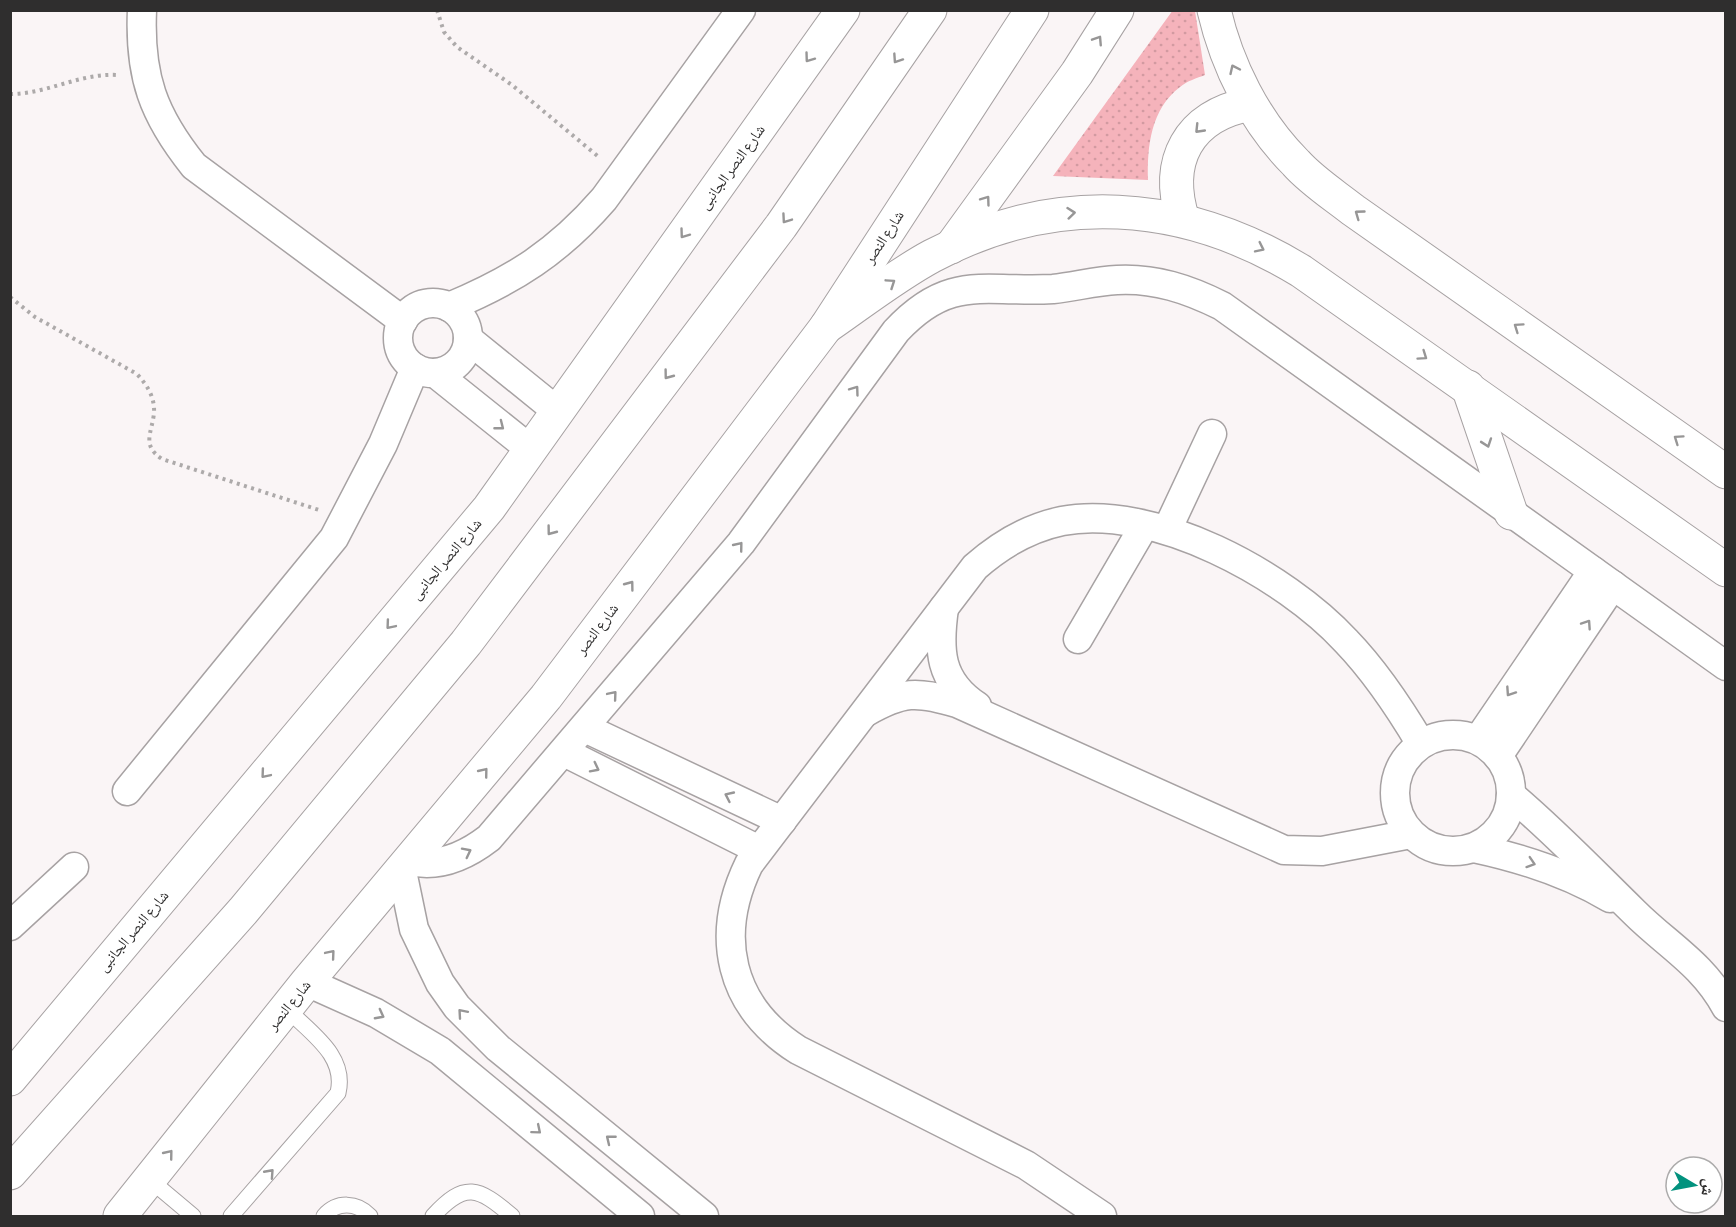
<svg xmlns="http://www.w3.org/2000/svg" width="1736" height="1227" font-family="'Asap Condensed','Noto Naskh Arabic',sans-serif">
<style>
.grass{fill:url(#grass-dots)}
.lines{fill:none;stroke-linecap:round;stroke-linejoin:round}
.service-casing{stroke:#a7a2a3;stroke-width:17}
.minor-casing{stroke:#a7a2a3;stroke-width:31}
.tertiary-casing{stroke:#a7a2a3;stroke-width:35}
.secondary-casing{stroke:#a7a2a3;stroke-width:35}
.primary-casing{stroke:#a7a2a3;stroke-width:35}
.path{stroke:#adaaaa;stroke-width:4;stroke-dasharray:3 4.5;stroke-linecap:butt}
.service{stroke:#fff;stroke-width:15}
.minor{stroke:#fff;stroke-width:28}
.tertiary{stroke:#fff;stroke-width:33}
.secondary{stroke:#fff;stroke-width:33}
.primary{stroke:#fff;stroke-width:33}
.oneway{stroke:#979696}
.labels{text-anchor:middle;stroke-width:4.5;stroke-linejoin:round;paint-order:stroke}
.street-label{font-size:15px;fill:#2f2e2e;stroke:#fff}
</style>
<defs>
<pattern id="grass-dots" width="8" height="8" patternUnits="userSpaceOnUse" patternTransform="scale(1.5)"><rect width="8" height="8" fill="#f5b3bb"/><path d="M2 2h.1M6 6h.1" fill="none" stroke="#d29aa1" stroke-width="1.8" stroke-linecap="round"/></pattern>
</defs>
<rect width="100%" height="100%" fill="#faf5f6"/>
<path class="grass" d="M1173,10L1195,11L1205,75C1197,78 1187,81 1180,87C1151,109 1147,146 1148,180L1053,176Z"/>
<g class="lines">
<defs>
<g id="service">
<polyline points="149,1179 193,1216"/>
<path d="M231,1216L338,1093C347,1055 310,1033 286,1008"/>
<path d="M324,1216C337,1201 357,1202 370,1216"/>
<path d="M433,1216C465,1181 478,1187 512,1216"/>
</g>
<g id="minor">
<path d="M142,10C139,76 153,115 194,166L403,321"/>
<circle cx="433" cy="338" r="35"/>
<path d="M449,307C514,280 558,252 604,199L741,10"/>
<polyline points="468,339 557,411"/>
<polyline points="435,373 530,449"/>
<polyline points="1167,530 1212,434"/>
<path d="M944,608C938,650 939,681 977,706"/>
<polyline points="1078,639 1144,526"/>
<path d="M866,712C903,691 916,691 957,703L1284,850L1322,851L1411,834"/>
<polyline points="585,728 782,821"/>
<circle cx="1453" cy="793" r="58"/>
<polyline points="1478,740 1593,571"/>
<polyline points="564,752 759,850"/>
<polyline points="1498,756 1613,585"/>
<polyline points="127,791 334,538 383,444 415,368"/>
<path d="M1511,795C1555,832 1593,872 1634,912C1667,945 1703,964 1726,1007"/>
<path d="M1474,848C1521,858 1568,873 1610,898"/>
<path d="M410,861C439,868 467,855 489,838L741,543L896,331C950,273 985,293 1053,289C1074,287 1095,281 1117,280C1155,278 1188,289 1222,306L1726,666"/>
<polyline points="402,871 414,929 440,983 457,1007 498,1048 704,1216"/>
<polyline points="10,926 74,867"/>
<polyline points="307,982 376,1013 440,1051 640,1216"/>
<path d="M1102,1216L1026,1165L798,1050C729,1006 714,936 749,864L975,567C1000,545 1028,528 1062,521C1154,503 1285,575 1346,641C1376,672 1399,707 1421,744"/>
</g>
<g id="tertiary">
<polyline points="951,247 1077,73 1117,10"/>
<polyline points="10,1079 489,508 843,10"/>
</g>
<g id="secondary">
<path d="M1214,10C1227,66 1255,122 1296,163C1312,181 1334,195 1353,210L1726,472"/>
<path d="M1183,220C1164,161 1188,116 1250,104"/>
<path d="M826,327C861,303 895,276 932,256C1055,191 1183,199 1301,271L1726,570"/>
<polyline points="1468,387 1511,513"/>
</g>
<g id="primary">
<polyline points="10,1173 243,911 466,643 781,226 930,10"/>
<polyline points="120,1216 307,982 546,697 826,327 1032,10"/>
</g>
</defs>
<use href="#service" class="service-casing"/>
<use href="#minor" class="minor-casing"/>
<use href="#tertiary" class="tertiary-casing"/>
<use href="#secondary" class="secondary-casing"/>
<use href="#primary" class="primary-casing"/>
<g class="path">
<polyline points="437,10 444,32 457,47 512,85 600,158"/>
<path d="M10,94C48,94 79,73 117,75"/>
<path d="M10,297L35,317L137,374C147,385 155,397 154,413C152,433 141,445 162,459L319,510"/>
</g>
<use href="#service" class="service"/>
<use href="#minor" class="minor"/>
<use href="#tertiary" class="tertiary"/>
<use href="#secondary" class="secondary"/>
<use href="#primary" class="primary"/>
</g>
<defs><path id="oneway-chevron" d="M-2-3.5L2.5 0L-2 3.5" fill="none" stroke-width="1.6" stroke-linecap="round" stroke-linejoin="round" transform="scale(1.5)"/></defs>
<g class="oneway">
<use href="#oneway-chevron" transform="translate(1098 40) rotate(-57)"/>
<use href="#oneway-chevron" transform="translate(809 58) rotate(126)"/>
<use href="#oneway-chevron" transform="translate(897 59) rotate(124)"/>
<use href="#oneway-chevron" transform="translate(1234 69) rotate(-115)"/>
<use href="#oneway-chevron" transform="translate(1199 129) rotate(134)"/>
<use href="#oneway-chevron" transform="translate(986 200) rotate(-54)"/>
<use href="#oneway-chevron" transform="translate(1071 213) rotate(-6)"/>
<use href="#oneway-chevron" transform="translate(1359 214) rotate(-144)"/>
<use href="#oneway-chevron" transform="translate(786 219) rotate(125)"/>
<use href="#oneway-chevron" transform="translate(684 234) rotate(126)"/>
<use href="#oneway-chevron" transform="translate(1260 248) rotate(26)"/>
<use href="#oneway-chevron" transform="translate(891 283) rotate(-34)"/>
<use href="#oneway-chevron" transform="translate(1518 327) rotate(-145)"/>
<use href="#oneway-chevron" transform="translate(1423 356) rotate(35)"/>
<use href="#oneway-chevron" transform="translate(668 375) rotate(127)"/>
<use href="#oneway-chevron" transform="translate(855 390) rotate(-54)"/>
<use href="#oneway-chevron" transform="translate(500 426) rotate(38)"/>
<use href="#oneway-chevron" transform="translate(1678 439) rotate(-145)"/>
<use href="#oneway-chevron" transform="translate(1487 443) rotate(71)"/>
<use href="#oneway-chevron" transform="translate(551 531) rotate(127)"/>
<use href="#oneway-chevron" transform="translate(739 546) rotate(-51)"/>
<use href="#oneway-chevron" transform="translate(630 585) rotate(-53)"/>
<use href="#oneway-chevron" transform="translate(1587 624) rotate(-56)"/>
<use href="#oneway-chevron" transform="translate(390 625) rotate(130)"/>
<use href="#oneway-chevron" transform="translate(1510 692) rotate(124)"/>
<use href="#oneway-chevron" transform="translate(613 695) rotate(-50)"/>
<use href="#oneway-chevron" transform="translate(595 768) rotate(27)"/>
<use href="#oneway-chevron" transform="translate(484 772) rotate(-51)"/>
<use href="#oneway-chevron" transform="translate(265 774) rotate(130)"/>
<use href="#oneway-chevron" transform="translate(729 796) rotate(-155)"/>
<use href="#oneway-chevron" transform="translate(467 852) rotate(-27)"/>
<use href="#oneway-chevron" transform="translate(1531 863) rotate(18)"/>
<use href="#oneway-chevron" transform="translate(331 954) rotate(-50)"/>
<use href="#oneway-chevron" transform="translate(462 1013) rotate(-131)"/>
<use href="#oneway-chevron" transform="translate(380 1015) rotate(28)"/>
<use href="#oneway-chevron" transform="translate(537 1130) rotate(40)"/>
<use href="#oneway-chevron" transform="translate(610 1139) rotate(-141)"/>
<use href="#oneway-chevron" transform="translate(169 1154) rotate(-51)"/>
<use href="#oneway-chevron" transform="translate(270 1173) rotate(-48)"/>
</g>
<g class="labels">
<g class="street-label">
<text transform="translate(732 167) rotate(-54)" y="5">شارع النصر الجانبى</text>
<text transform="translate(884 237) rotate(-57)" y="5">شارع النصر</text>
<text transform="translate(446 559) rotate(-50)" y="5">شارع النصر الجانبى</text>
<text transform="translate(597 629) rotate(-53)" y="5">شارع النصر</text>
<text transform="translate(133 931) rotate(-50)" y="5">شارع النصر الجانبى</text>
<text transform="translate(289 1005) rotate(-51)" y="5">شارع النصر</text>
</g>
</g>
<rect width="1736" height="1227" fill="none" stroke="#2f2e2e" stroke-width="24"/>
<g transform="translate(1694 1185) rotate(100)"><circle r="28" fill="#ffffff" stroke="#acabab" stroke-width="1.5"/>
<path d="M0-4.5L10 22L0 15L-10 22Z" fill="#02927e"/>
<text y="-9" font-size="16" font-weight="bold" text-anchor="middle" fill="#2f2e2e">ش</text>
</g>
</svg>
